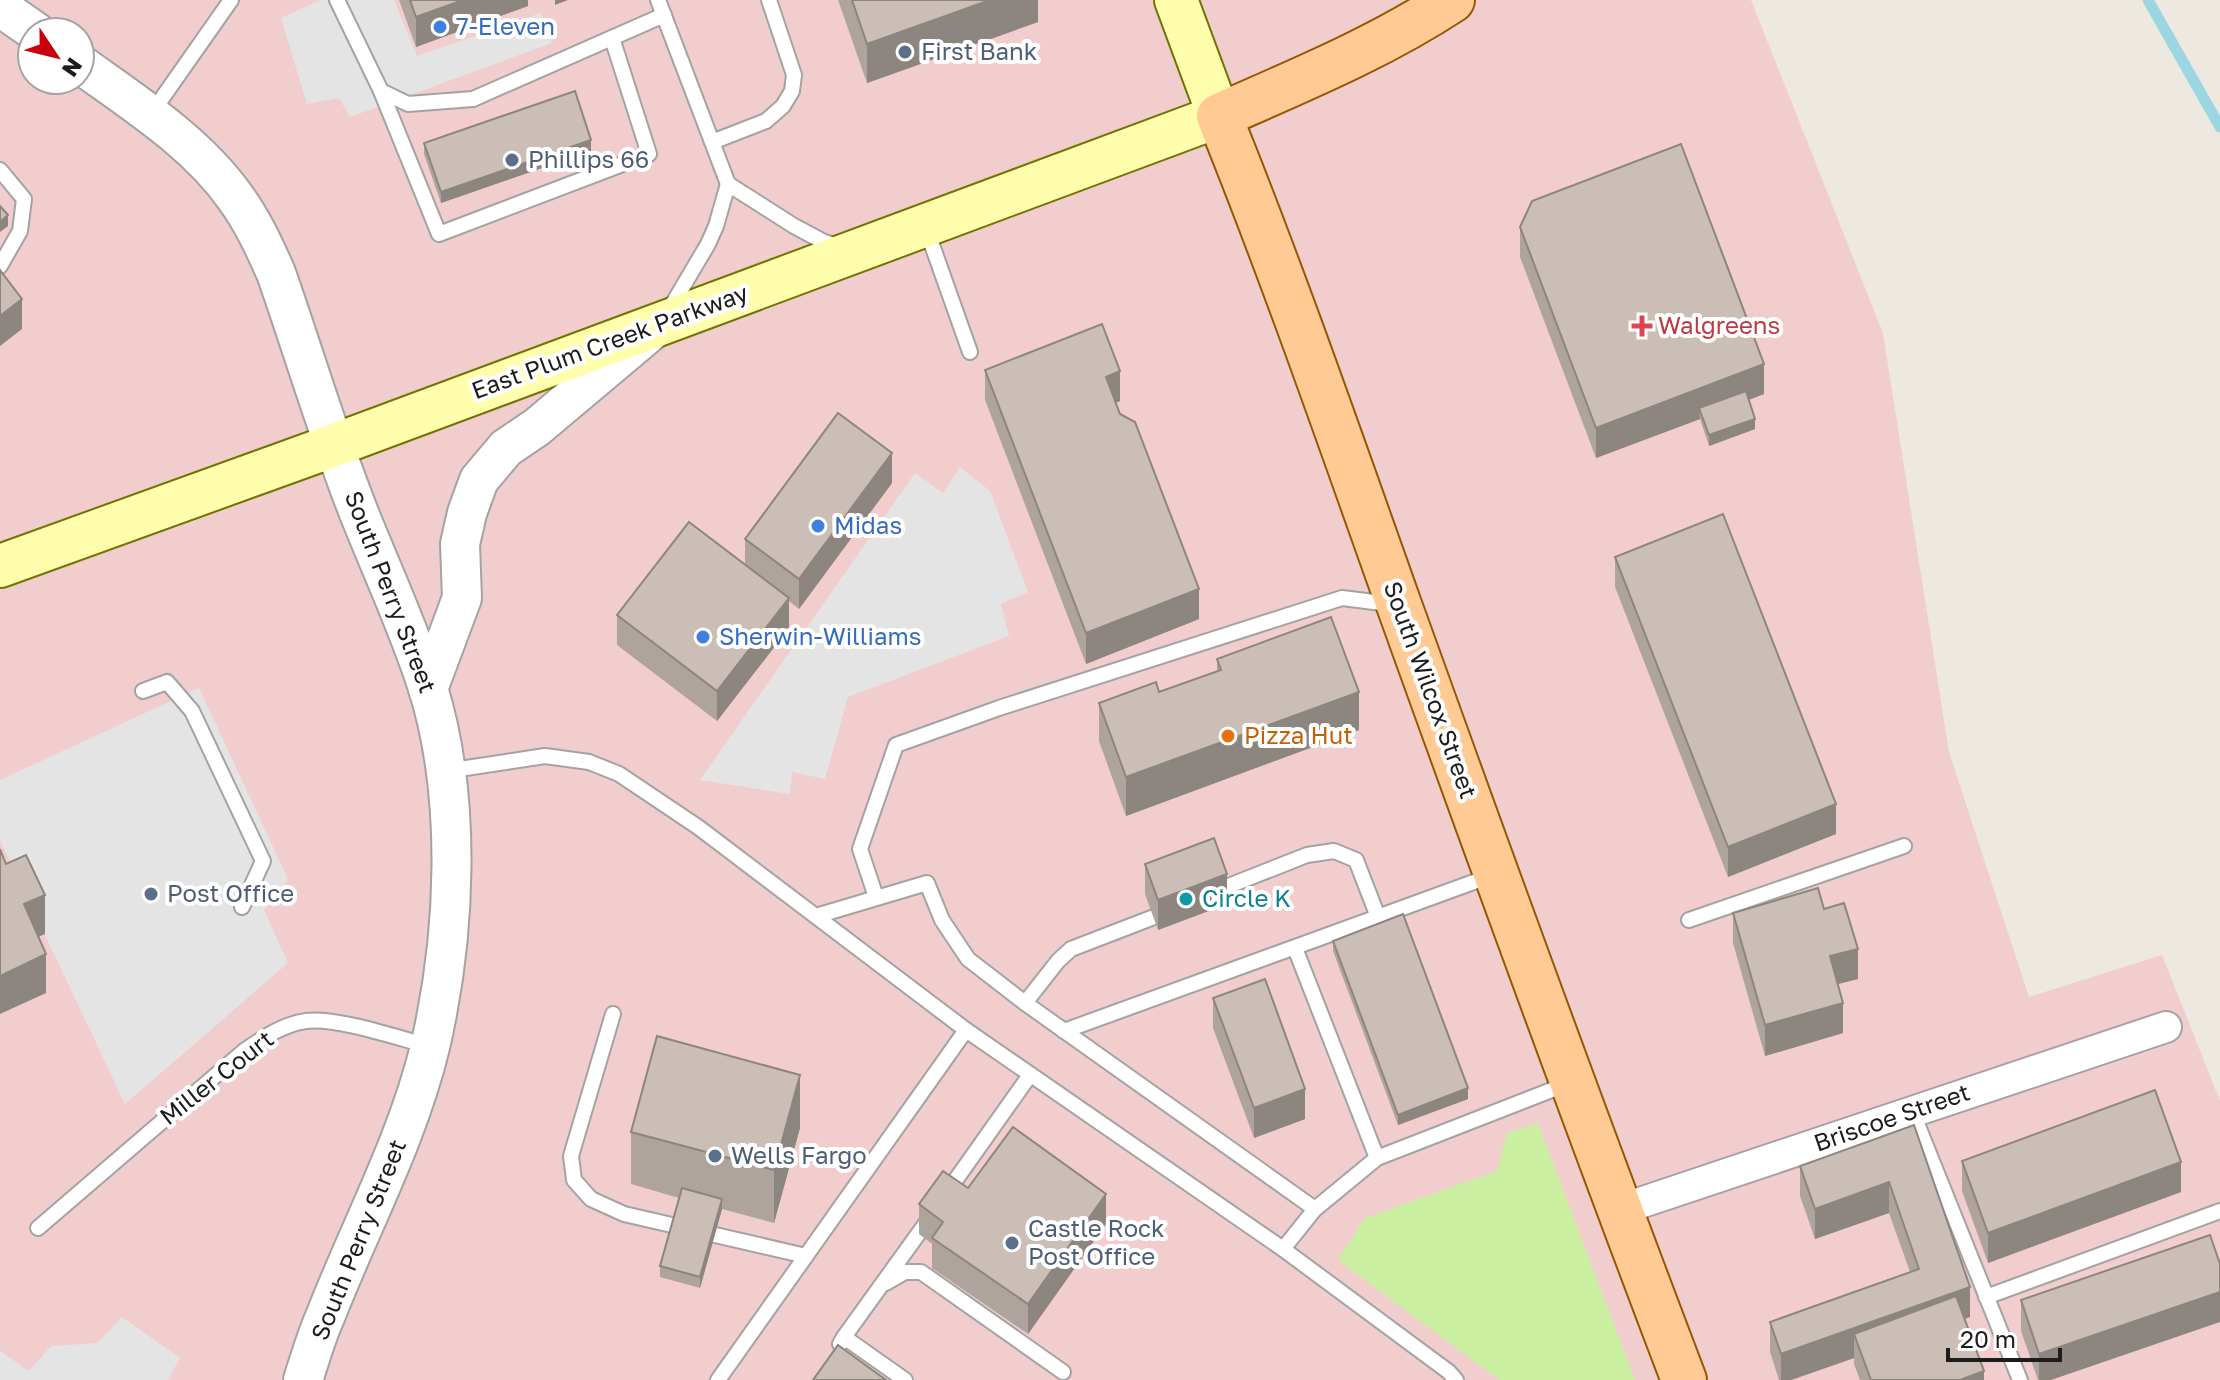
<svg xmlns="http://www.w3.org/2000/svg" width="2220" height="1380" font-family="'Golos Text',sans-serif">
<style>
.commercial{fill:#f2cdce;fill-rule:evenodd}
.grass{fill:#cbefa0}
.parking{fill:#e4e4e4}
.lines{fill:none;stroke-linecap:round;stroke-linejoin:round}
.stream{stroke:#9bd6e1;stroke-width:11}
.service-casing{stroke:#a3a3a3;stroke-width:18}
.minor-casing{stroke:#a3a3a3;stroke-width:34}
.tertiary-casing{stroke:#a3a3a3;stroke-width:42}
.secondary-casing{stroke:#707500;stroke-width:46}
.primary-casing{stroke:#935900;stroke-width:48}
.service{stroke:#fff;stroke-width:14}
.minor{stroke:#fff;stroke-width:30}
.tertiary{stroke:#fff;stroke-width:38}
.secondary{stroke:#fffead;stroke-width:42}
.primary{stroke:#ffca94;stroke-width:44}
.wall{fill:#aea39d}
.shaded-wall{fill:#8d857f}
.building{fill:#cabeb6;stroke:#8d857f;stroke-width:2}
.shop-dot{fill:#3f7fe0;stroke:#fff;stroke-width:3}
.service-dot{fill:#5c6f8a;stroke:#fff;stroke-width:3}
.health-dot{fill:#e0444e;stroke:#fff;stroke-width:3}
.food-dot{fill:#e8710a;stroke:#fff;stroke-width:3}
.culture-dot{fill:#0f9aa8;stroke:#fff;stroke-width:3}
.labels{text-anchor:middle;stroke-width:8;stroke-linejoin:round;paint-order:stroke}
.shop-label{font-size:24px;fill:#366cbe;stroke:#fff;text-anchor:start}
.service-label{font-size:24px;fill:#4e5e75;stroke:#fff;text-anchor:start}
.health-label{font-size:24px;fill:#be3a42;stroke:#fff;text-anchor:start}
.street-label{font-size:24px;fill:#1c1c1c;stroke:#fff}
.food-label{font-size:24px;fill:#c56008;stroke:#fff;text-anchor:start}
.culture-label{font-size:24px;fill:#0d838f;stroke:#fff;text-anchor:start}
</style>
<rect width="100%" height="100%" fill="#eee9e0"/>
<path class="commercial" d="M0,0H1751L1883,333L1949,752L2029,997L2162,955L2220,1101V1380H0ZM32,32H80V80H32Z"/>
<polygon class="grass" points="1538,1123 1635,1380 1499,1380 1338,1260 1365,1218 1497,1171 1507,1133"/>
<g class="parking">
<polygon points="320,0 394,0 417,56 541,13 552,43 350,117 339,98 307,104 281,18"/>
<polygon points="960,467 990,491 1028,592 1001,604 1009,636 848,697 825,779 792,772 790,794 700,780 915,473 943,493"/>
<polygon points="199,688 288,879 264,910 288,963 125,1104 0,840 0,780"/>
<polygon points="122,1317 180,1358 168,1380 0,1380 0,1351 29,1371 51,1346 97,1343"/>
</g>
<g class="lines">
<polyline class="stream" points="2148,0 2220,127"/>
<defs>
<g id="service">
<polyline points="337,0 381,91 408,104 473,99 664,15"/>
<polyline points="658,0 728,184 794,226 824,242 838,246"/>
<polyline points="381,91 439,234 649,154 612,38"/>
<polyline points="151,114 231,0"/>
<polyline points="712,142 766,121 783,106 792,91 794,75 769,0"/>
<polyline points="0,170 24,199 20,231 0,266"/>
<polyline points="926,228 970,352"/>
<polyline points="669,310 708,244 716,226 728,184"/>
<polyline points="143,691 167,682 192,711 263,861 242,907"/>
<polyline points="446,771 545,756 589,762 619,774 698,827 966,1030 1283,1249 1449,1372 1456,1380"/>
<polyline points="1221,889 1307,855 1334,851 1356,860 1378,917"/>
<polyline points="876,897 860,849 896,745 999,708 1342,598 1390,604"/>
<polyline points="816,916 927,883 942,920 968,959 1025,1003 1315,1209"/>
<polyline points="1689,920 1904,846"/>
<polyline points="1295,948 1377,1158"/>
<polyline points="1025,1003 1058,961 1071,949 1154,917"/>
<polyline points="613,1014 571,1156 574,1180 591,1199 624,1214 806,1256"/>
<polyline points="1064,1031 1493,875"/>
<polyline points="1912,1111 2020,1380"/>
<polyline points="945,1195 1030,1075"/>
<path d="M38,1228L244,1051C263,1038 283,1024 306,1021C336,1017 398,1038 429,1046"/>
<polyline points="1283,1249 1315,1209 1377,1158 1567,1084"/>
<polyline points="886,1283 905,1272 921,1272 1063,1372"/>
<polyline points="1986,1297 2220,1211"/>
<polyline points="844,1337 929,1219"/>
<polyline points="840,1344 844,1337 905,1380"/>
<polyline points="718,1380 966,1030"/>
</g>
<polyline id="minor" points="1619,1210 2166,1027"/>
<g id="tertiary">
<polyline points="0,7 36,32"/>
<path d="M80,64C134,103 196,142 235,197C252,220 264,246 276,273C304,353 328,435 359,513C382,571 409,628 428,688C462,798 456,935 430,1047C407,1141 360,1227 325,1317C316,1337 310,1359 303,1380"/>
<polyline points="428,689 462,598 460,544 467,513 479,480 506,448 537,427 650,332"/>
</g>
<polyline id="secondary" points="0,566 335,445 1219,116 1176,0"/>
<path id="primary" d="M1452,0C1379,48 1298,81 1219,116C1284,277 1341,442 1399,605C1492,864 1586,1123 1684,1380"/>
</defs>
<use href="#service" class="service-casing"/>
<use href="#minor" class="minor-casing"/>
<use href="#tertiary" class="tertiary-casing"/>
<use href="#secondary" class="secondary-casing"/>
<use href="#primary" class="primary-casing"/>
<use href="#service" class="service"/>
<use href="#minor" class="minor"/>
<use href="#tertiary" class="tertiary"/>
<use href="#secondary" class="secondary"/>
<use href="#primary" class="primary"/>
</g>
<g class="wall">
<polygon points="399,0 528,0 528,6 416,47"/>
<polygon points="838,0 1038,0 1038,22 867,83"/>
<polygon points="424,143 591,151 441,203 424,154"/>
<polygon points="1520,227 1764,394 1749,400 1755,429 1709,446 1700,419 1596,458 1520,257"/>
<polygon points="985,370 1120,401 1116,403 1199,619 1086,664 985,400"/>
<polygon points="892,483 799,609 789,601 789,628 717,721 617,645 617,615 745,565 745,539"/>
<polygon points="1615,557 1836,834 1728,877 1615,587"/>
<polygon points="1217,659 1359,730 1126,816 1099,741 1099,703 1159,692 1217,671"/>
<polygon points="1145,864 1227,904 1158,930 1145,894"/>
<polygon points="1824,909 1858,979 1838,984 1843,1033 1765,1056 1733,943 1733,913"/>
<polygon points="1333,941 1468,1099 1398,1125 1333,951"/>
<polygon points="1213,998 1305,1119 1254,1138 1213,1028"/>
<polygon points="1914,1125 1970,1317 1965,1319 1984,1380 1860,1380 1854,1364 1854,1358 1791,1380 1779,1380 1770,1352 1770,1322 1910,1272 1889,1213 1815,1239 1800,1196 1800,1166"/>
<polygon points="800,1128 774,1223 722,1209 700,1288 660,1277 660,1266 679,1198 631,1184 631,1132"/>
<polygon points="1962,1161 2181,1192 1988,1263 1962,1191"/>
<polygon points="968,1188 1106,1224 1028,1334 932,1268 932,1244 919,1234 919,1204"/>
<polygon points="2021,1300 2051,1380 2038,1380 2021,1331"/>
</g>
<g class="shaded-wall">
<polygon points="463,0 528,0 528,6 416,47 416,17"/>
<polygon points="555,0 568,0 555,5"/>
<polygon points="990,0 1038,0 1038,22 867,83 867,44"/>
<polygon points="591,140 591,151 441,203 441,192"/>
<polygon points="8,215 8,226 0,232 0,222"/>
<polygon points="22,299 22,329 0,346 0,316"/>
<polygon points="1764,364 1764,394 1703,417 1699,408 1700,419 1596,458 1596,428"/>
<polygon points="1120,371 1120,401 1106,407 1106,377"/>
<polygon points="1755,419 1755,429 1709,446 1709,435"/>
<polygon points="892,453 892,483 799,609 799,579"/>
<polygon points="1199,589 1199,619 1086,664 1086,633"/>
<polygon points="789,598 789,628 717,721 717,691"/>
<polygon points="1359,692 1359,730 1126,816 1126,777"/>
<polygon points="1836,804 1836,834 1728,877 1728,847"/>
<polygon points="1227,874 1227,904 1158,930 1158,900"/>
<polygon points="45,895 45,934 24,943 24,904"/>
<polygon points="1858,949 1858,979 1830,986 1830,956"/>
<polygon points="46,954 46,993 0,1014 0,976"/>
<polygon points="1843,1003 1843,1033 1765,1056 1765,1025"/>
<polygon points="800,1075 800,1128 774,1223 774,1170"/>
<polygon points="1468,1088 1468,1099 1398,1125 1398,1115"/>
<polygon points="1305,1089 1305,1119 1254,1138 1254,1108"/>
<polygon points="2181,1162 2181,1192 1988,1263 1988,1233"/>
<polygon points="1889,1182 1889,1213 1815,1239 1815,1209"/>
<polygon points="1106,1194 1106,1224 1028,1334 1028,1304"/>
<polygon points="722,1199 722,1209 700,1288 700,1277"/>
<polygon points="1970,1287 1970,1317 1862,1355 1854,1334 1854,1358 1791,1380 1781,1380 1781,1354"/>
<polygon points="2220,1292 2220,1322 2051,1380 2039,1380 2039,1354"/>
<polygon points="1984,1371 1984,1380 1960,1380"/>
</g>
<g class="building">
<polygon points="410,0 463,0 416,17"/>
<polygon points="852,0 990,0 867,44"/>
<polygon points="575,91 591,140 441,192 424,143"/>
<polygon points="1681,144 1764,364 1596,428 1520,227 1532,201"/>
<polygon points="0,206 8,215 0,222"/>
<polygon points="0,270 22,299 0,316"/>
<polygon points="1102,324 1120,371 1106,377 1120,414 1135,422 1199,589 1086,633 985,370"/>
<polygon points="1746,391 1755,419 1709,435 1699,408"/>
<polygon points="838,413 892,453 799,579 745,539"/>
<polygon points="1723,514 1836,804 1728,847 1615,557"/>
<polygon points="689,522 789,598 717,691 617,615"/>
<polygon points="1331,617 1359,692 1126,777 1099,703 1156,682 1159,692 1221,670 1217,659"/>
<polygon points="1214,838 1227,874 1158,900 1145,864"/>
<polygon points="0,849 6,864 26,855 45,895 24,904 46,954 0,976"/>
<polygon points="1818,888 1824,909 1844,903 1858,949 1830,956 1843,1003 1765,1025 1733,913"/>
<polygon points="1403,914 1468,1088 1398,1115 1333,941"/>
<polygon points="1265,979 1305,1089 1254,1108 1213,998"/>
<polygon points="657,1036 800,1075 774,1170 631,1132"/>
<polygon points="2155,1090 2181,1162 1988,1233 1962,1161"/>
<polygon points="1914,1125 1970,1287 1781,1354 1770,1322 1919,1269 1889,1182 1815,1209 1800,1166"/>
<polygon points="1013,1127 1106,1194 1028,1304 932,1238 943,1222 919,1204 943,1171 968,1188"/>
<polygon points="682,1188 722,1199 700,1277 660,1266"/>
<polygon points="2210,1235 2220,1264 2220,1292 2039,1354 2021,1300"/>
<polygon points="1956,1296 1984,1371 1960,1380 1871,1380 1854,1334"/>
<polygon points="838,1345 886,1380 813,1380"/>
</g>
<g class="shop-dot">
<circle cx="440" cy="27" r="8"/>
<circle cx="818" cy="526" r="8"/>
<circle cx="703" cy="637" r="8"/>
</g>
<g class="service-dot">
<circle cx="905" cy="52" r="8"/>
<circle cx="512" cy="160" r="8"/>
<circle cx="151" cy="894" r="8"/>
<circle cx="715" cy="1156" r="8"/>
<circle cx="1012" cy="1243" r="8"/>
</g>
<path class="health-dot" d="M1638 314h8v8h8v8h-8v8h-8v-8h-8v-8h8z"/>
<circle class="food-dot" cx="1228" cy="736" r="8"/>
<circle class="culture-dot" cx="1186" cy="899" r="8"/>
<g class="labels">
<g class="shop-label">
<text x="456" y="35">7-Eleven</text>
<text x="834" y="534">Midas</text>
<text x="719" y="645">Sherwin-Williams</text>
</g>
<g class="service-label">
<text x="921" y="60">First Bank</text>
<text x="528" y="168">Phillips 66</text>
<text x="167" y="902">Post Office</text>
<text x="731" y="1164">Wells Fargo</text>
<text x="1028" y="1237">Castle Rock<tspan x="1028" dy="28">Post Office</tspan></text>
</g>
<g class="health-label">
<text x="1658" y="334">Walgreens</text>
</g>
<g class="street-label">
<text transform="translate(610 342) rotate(-20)" y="8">East Plum Creek Parkway</text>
<text transform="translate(390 592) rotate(69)" y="8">South Perry Street</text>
<text transform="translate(1430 690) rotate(70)" y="8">South Wilcox Street</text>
<text transform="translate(217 1078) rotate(-38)" y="8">Miller Court</text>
<text transform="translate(1892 1118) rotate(-19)" y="8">Briscoe Street</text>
<text transform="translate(359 1240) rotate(-68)" y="8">South Perry Street</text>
</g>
<g class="food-label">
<text x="1244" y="744">Pizza Hut</text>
</g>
<g class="culture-label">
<text x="1202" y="907">Circle K</text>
</g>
</g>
<g transform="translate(56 56) rotate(125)"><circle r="38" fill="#ffffff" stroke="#a4a4a4" stroke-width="2"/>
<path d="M0-6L14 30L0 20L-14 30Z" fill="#c7000c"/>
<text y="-12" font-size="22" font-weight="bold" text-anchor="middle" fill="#1c1c1c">N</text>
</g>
<path d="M1948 1348v12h112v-12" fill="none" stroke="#1c1c1c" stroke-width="4"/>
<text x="1960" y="1348" font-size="24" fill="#1c1c1c" stroke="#ffffff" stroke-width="6" paint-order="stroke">20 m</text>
</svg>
